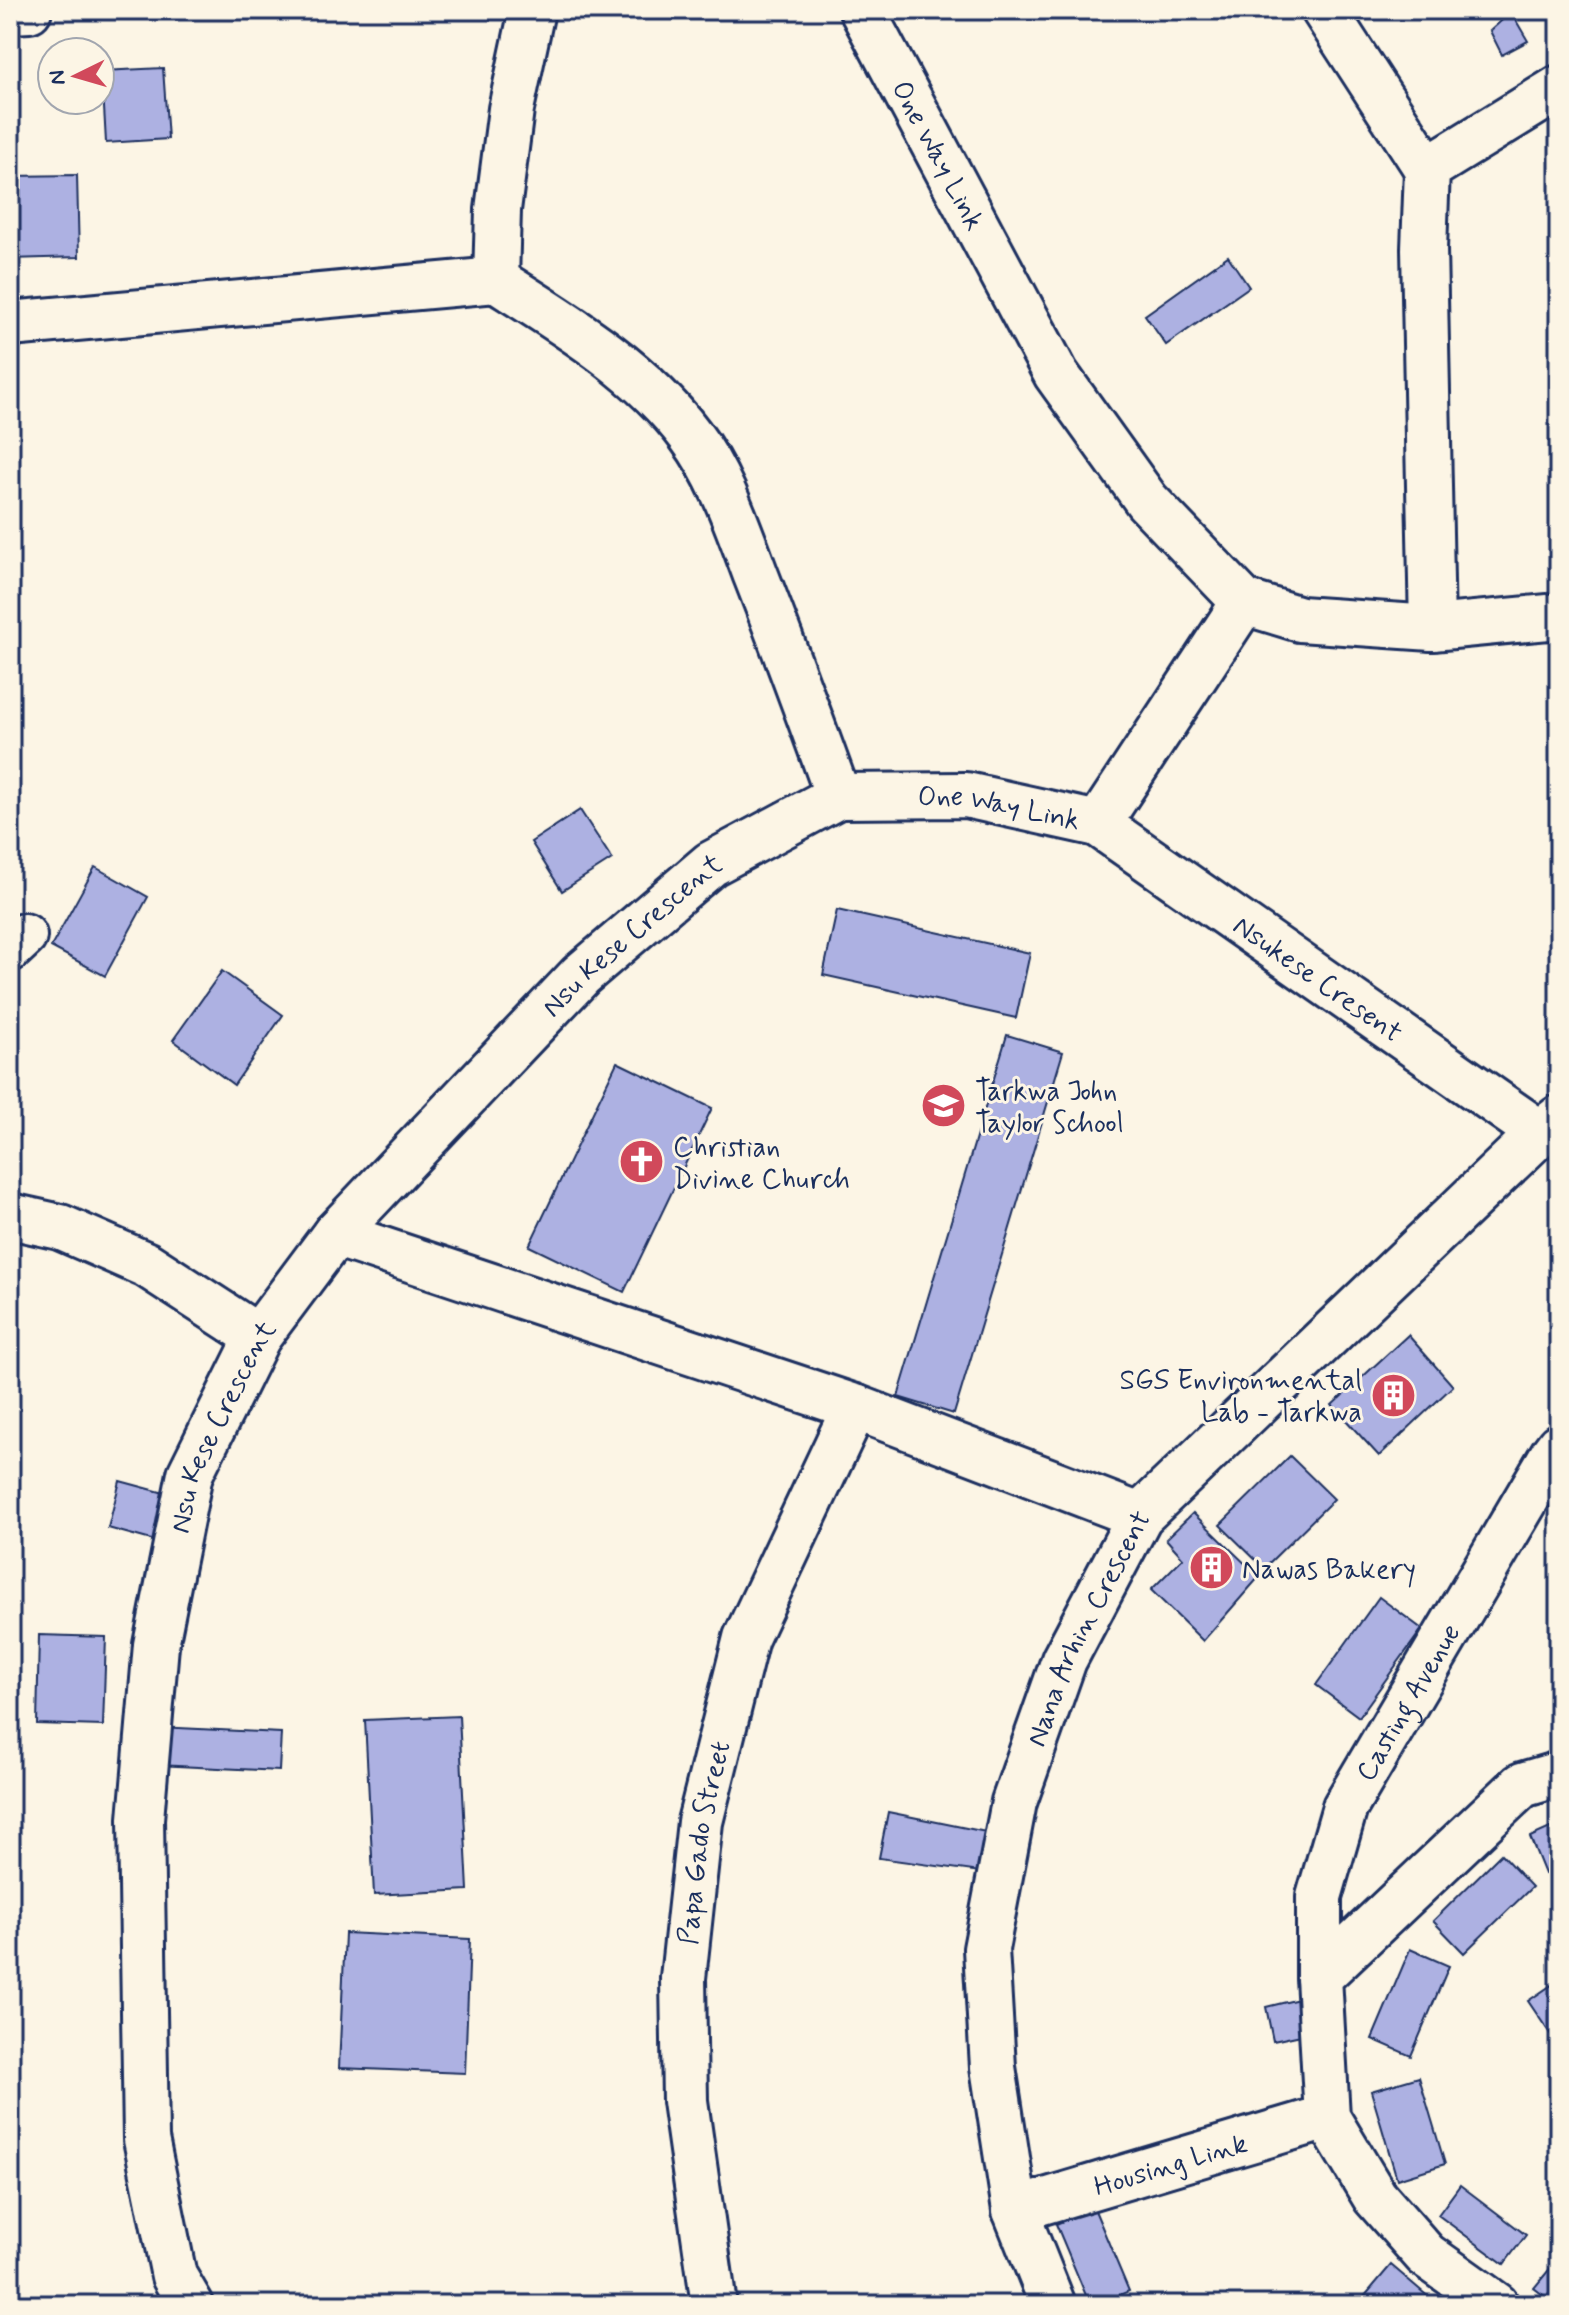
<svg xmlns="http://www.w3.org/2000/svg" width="1569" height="2315" font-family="Mynerve,sans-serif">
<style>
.building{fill:#adb1e2;stroke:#1b2f5e;stroke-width:2}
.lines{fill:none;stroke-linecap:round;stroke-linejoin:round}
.minor-casing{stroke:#1b2f5e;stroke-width:50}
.minor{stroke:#fcf5e5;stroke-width:44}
.labels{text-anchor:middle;stroke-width:6;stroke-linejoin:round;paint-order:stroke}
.street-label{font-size:28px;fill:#1b2f5e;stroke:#fcf5e5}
.poi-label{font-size:28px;fill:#1b2f5e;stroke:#fcf5e5;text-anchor:start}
</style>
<rect width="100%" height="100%" fill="#fcf5e5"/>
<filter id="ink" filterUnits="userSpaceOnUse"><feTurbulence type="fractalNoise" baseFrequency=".0125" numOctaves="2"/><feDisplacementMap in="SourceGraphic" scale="16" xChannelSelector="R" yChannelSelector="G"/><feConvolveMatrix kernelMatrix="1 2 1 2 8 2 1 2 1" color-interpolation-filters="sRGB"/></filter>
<g filter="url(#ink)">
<g class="building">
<polygon points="1511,12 1528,41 1502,55 1490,31"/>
<polygon points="163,68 168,139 106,143 102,71"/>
<polygon points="77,175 79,257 10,259 10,176"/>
<polygon points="1228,256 1249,287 1166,345 1145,315"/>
<polygon points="580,810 612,859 562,891 531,842"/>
<polygon points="95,867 148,897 105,976 51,947"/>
<polygon points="837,910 1030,953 1016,1018 823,975"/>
<polygon points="222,971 283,1015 234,1085 173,1040"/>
<polygon points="1007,1035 1063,1052 954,1414 898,1397"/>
<polygon points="617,1062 712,1108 624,1292 529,1246"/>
<polygon points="1408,1335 1453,1386 1379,1456 1332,1405"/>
<polygon points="1290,1456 1334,1499 1264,1568 1220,1525"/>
<polygon points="120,1481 168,1494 155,1541 108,1528"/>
<polygon points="1193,1513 1259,1577 1203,1641 1151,1590 1183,1558 1166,1539"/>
<polygon points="1379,1597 1422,1629 1359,1717 1316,1685"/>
<polygon points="39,1635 106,1637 103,1726 37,1724"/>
<polygon points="459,1716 468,1890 374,1895 365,1720"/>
<polygon points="158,1727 281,1733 279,1771 157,1765"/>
<polygon points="888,1812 991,1833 980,1872 879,1858"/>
<polygon points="1559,1824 1559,1868 1545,1874 1530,1837"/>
<polygon points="1501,1854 1532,1887 1464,1953 1433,1921"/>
<polygon points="345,1933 470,1939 465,2073 339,2068"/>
<polygon points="1410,1949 1449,1966 1411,2056 1372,2039"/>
<polygon points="1559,1980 1559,2047 1528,2001"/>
<polygon points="1307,1997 1315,2032 1273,2041 1266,2007"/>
<polygon points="1419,2077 1445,2164 1397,2179 1371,2091"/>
<polygon points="1460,2185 1526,2235 1504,2264 1438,2215"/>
<polygon points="1094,2208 1129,2291 1097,2305 1090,2305 1056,2224"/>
<polygon points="1391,2265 1438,2305 1373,2305 1364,2297"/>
<polygon points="1553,2265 1559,2270 1559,2305 1556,2305 1534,2288"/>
</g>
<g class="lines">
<defs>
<g id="minor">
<path id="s1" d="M532,10L511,109L498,210L496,280C564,323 641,369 690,435C721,476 737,525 755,573C784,647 811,721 838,796L966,795L1098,824L1540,1133"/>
<path id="s2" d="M862,10L1056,374L1147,501L1244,602L1300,619L1432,628L1559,616"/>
<polyline points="1324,10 1427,169"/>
<polyline points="10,11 29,10"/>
<polyline points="10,324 496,280"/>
<polyline points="1432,628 1424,249 1427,169 1559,88"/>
<polyline points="1098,824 1244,602"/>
<polyline points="10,949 24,936"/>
<polyline points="10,1216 60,1227 147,1265 258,1337"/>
<polyline points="335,1234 855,1407 1140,1516"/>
<path id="s3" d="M1319,1977V1897L1345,1807L1553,1454L1559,1446"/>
<path id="s4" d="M1015,2210L1327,2117"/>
<path id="s5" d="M191,2305L174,2276L146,2139L141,1819L156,1645L190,1474L258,1337L335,1234L581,975L711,864L838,796"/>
<path id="s6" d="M714,2305L685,2101L683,1978L700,1822L746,1638L855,1407"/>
<path id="s7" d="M1053,2305L1015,2210L993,2067L986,1949L1014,1802L1064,1660L1140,1516L1540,1133L1559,1118"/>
<polyline points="1496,2305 1426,2255 1375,2197 1327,2117 1319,1977 1522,1785 1559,1774"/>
</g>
</defs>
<use href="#minor" class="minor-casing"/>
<use href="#minor" class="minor"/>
</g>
</g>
<defs>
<symbol id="school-disc" viewBox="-11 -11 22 22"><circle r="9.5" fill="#d1495b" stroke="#fcf5e5"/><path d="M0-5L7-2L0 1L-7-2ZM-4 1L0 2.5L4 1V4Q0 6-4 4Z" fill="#fff"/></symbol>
<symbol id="church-disc" viewBox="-11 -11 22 22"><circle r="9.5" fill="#d1495b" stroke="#fcf5e5"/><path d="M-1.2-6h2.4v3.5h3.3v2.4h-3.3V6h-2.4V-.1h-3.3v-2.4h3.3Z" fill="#fff"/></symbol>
<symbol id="building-disc" viewBox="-11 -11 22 22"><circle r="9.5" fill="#d1495b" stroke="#fcf5e5"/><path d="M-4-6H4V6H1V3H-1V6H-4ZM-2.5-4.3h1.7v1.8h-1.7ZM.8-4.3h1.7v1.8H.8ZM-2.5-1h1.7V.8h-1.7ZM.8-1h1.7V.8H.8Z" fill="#fff"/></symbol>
</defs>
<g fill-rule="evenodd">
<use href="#school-disc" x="918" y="1080" width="51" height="51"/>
<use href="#church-disc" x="616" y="1136" width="51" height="51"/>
<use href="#building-disc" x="1368" y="1370" width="51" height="51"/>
<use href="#building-disc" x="1186" y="1542" width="51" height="51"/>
</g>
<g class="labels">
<g class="street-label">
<text dy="10" stroke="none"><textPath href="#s2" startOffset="164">One Way Link</textPath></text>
<text dy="10" stroke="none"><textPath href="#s1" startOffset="1076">One Way Link</textPath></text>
<text dy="10" stroke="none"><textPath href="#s5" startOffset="1546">Nsu Kese Crescent</textPath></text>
<text dy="10" stroke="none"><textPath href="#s1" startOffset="1446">Nsukese Cresent</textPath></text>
<text dy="10" stroke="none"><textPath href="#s5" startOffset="898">Nsu Kese Crescent</textPath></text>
<text dy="10" stroke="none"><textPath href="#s7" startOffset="704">Nana Arhin Crescent</textPath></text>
<text dy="10" stroke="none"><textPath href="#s3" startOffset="296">Casting Avenue</textPath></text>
<text dy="10" stroke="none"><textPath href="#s6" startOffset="466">Papa Gado Street</textPath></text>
<text dy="10" stroke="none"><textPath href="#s4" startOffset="162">Housing Link</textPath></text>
</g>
<g class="poi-label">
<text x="975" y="1100">Tarkwa John<tspan x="975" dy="32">Taylor School</tspan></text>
<text x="673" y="1156">Christian<tspan x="673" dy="32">Divine Church</tspan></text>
<text x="1362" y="1389" text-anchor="end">SGS Environmental<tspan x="1362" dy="32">Lab - Tarkwa</tspan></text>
<text x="1242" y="1578">Nawas Bakery</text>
</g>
</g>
<rect width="1569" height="2315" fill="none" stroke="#fcf5e5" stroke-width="40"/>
<rect x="20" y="20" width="1529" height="2275" fill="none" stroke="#1b2f5e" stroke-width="3" filter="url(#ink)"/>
<g transform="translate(76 76) rotate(265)"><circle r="38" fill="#fcf5e5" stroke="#a2a6af" stroke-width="2"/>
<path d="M0-6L14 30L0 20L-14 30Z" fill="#d1495b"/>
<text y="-12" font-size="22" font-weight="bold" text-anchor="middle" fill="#1b2f5e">N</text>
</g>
</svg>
